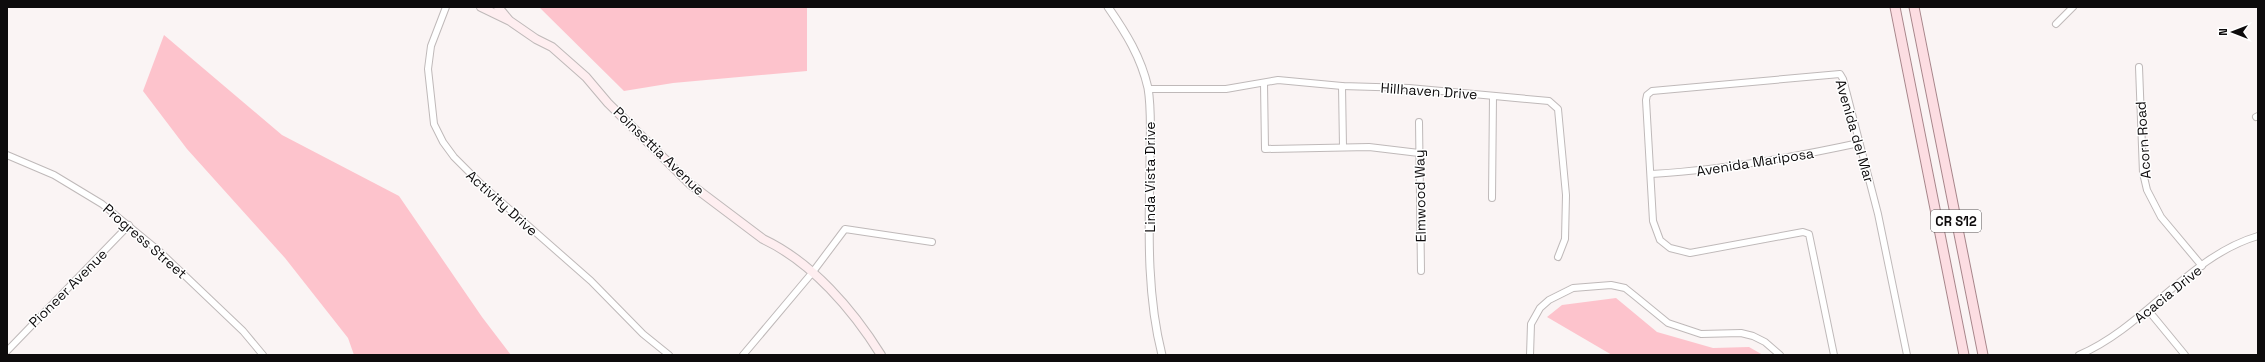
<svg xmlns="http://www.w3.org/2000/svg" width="2265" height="362" font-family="'Space Grotesk',sans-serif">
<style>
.green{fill:#fdc3cc}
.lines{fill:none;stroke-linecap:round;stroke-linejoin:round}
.minor-casing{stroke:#bfb9b9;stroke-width:8}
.tertiary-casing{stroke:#bfb9b9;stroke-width:9}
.secondary-casing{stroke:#bfb9b9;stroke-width:10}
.primary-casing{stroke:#a7858a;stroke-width:11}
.minor{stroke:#fff;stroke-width:6}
.tertiary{stroke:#fff;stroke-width:7}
.secondary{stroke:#feeef0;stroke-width:8}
.primary{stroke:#fcdde2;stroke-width:9}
.labels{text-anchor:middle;stroke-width:3;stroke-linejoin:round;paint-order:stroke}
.shield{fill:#fff;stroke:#565455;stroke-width:1}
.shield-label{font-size:13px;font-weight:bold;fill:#0d0b0c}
.street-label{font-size:14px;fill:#0d0b0c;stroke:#fff}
</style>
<rect width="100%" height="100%" fill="#faf4f4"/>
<g class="green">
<polygon points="539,7 807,7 807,71 673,83 624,91"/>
<polygon points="164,35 282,135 399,196 482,317 511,355 354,355 348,338 285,258 187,149 143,91"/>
<polygon points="1616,298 1657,332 1713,348 1749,347 1763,355 1612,355 1547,317 1562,305"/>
</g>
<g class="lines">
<defs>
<g id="minor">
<polyline points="446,7 431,46 428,69 434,124 443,142 454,157 483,186 591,281 643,334 669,355"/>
<polyline points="2056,24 2073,7"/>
<polyline points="2139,67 2143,173 2147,190 2161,217 2202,266"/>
<polyline points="1264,83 1265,149 1369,147 1419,153"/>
<polyline points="1342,86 1343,147"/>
<polyline points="1148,89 1226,89 1278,80 1342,86 1409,88 1549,101 1558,109 1566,195 1565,239 1558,257"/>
<polyline points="2256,117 2258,116"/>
<polyline points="1419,122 1421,271"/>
<polyline points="7,155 54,175 102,204 159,251 243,331 263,355"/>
<path d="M1651,174C1721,170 1790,158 1859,143"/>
<polyline points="1492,198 1493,96"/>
<polyline points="2148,310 2185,355"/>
<polyline points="7,351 129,225"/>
<polyline points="743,355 812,273 845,229 932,242"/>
<polyline points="1530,355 1531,324 1540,308 1549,300 1573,288 1611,285 1625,288 1635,296 1668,323 1701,334 1741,333 1753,336 1765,342 1780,355"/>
<polyline points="1834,355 1809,234 1803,232 1690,253 1670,248 1660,240 1653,221 1646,100 1647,95 1652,91 1840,74 1843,79 1878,214 1907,355"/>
<path d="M2079,355C2145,327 2189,256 2258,236"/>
</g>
<path id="tertiary" d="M1108,7C1126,33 1141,57 1148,88C1152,111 1150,138 1150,161C1149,226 1146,292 1162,355"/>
<g id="secondary">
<path d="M481,7L510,21L536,39L552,47L586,77L608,103L690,184L763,239C812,262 853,310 881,355"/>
<polyline points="498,7 508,19"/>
</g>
<g id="primary">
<polyline points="1895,7 1964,355"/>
<polyline points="1914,7 1983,355"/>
</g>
</defs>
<use href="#minor" class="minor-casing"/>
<use href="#tertiary" class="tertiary-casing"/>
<use href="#secondary" class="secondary-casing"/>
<use href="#primary" class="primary-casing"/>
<use href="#minor" class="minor"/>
<use href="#tertiary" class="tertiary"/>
<use href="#secondary" class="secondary"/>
<use href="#primary" class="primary"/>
</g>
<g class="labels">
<rect class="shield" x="1931" y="210" width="50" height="22" rx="3"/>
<g class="shield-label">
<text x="1956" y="226">CR S12</text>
</g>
<g class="street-label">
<text transform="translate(1429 91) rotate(4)" y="5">Hillhaven Drive</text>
<text transform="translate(1855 131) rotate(74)" y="5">Avenida del Mar</text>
<text transform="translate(2143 140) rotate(-94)" y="5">Acorn Road</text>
<text transform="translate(659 151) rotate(44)" y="5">Poinsettia Avenue</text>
<text transform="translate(1755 162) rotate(-9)" y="5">Avenida Mariposa</text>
<text transform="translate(1150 177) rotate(-90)" y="5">Linda Vista Drive</text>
<text transform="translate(1420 196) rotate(-91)" y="5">Elmwood Way</text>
<text transform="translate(502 203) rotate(42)" y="5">Activity Drive</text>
<text transform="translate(145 241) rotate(41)" y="5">Progress Street</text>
<text transform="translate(68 288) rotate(-45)" y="5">Pioneer Avenue</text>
<text transform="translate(2168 294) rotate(-39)" y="5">Acacia Drive</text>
</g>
</g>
<rect width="2265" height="362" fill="none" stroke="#0d0b0c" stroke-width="16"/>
<g transform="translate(2233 32) rotate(270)" stroke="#ffffff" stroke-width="3" paint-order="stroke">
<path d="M0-3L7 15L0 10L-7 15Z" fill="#0d0b0c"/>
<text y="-6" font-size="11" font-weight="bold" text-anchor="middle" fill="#0d0b0c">N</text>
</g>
</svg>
